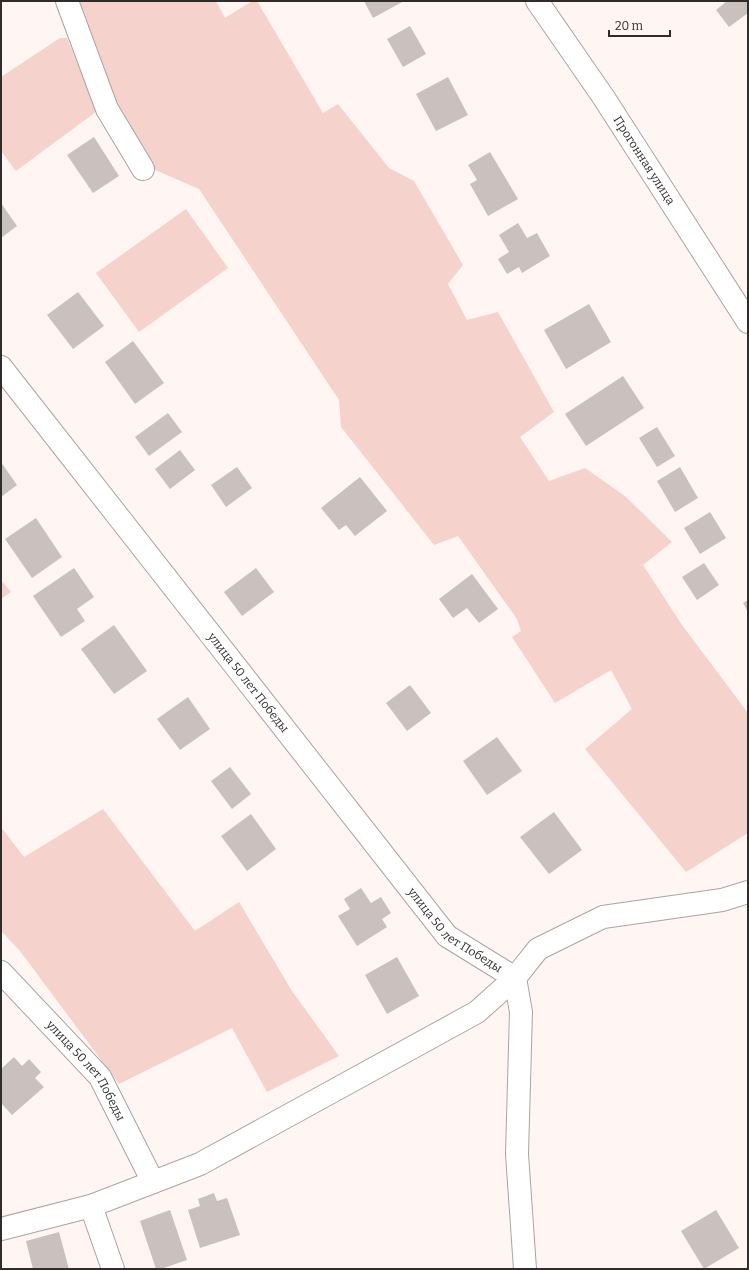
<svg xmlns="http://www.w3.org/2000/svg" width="749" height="1270" font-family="Bitter,serif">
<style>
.green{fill:#f6d2cc}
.building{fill:#cac0be}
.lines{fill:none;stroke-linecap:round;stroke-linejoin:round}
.minor-casing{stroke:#aca3a1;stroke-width:24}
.minor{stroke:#fff;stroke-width:22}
.labels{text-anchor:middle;stroke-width:4;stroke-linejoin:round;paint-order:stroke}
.street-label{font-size:12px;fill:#2f2c2b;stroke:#fff5f3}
</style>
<rect width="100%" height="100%" fill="#fff5f3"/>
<g class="green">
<polygon points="77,1 216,1 225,18 252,1 257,1 323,113 338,104 389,168 414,181 463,265 448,284 467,320 498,312 554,412 520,437 549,481 585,468 625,496 672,542 643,565 682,625 748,713 748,833 686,872 585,749 632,709 611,670 555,703 512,637 521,631 517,619 458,536 434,545 341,427 339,400 199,189 151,168 118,113 97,48"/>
<polygon points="60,38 67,38 97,111 16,171 1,151 1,77"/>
<polygon points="186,209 228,268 139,332 96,273"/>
<polygon points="1,580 11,592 1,599"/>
<polygon points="103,809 195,931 239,902 292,991 339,1056 267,1092 232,1028 119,1084 20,951 1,931 1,827 24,857"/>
</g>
<g class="building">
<polygon points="364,1 404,1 373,18"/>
<polygon points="727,1 748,1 748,13 729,27 716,10"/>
<polygon points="410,26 426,54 403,67 387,39"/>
<polygon points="448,77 468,115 436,131 416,94"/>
<polygon points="94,137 119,176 93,193 67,155"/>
<polygon points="490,152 518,199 488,216 470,184 477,180 468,165"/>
<polygon points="1,203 17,226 1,238"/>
<polygon points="518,223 527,238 537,233 550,256 522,273 519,267 507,274 498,259 509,252 499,235"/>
<polygon points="78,292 104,326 73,349 47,315"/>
<polygon points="589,304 611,342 566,369 544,330"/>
<polygon points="133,341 164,383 135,404 105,362"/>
<polygon points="623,376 644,408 586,446 565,414"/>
<polygon points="168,413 182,432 149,456 135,437"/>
<polygon points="657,427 675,456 657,467 639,438"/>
<polygon points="180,450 195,470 170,489 155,469"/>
<polygon points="1,462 17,485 1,497"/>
<polygon points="237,467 252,488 226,507 211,485"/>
<polygon points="680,467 698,498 675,512 657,481"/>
<polygon points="360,477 387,511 355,536 346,525 339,530 321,508"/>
<polygon points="710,512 726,538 700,554 684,528"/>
<polygon points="36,518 62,557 32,578 5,539"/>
<polygon points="704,563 719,585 697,600 682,577"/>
<polygon points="74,568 94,597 77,609 85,621 61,637 33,596"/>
<polygon points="256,568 274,592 242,616 224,592"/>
<polygon points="472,574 498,609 479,623 467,608 453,618 439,599"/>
<polygon points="748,600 748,612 743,603"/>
<polygon points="114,625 147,671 114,694 81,649"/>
<polygon points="410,685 431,713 407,731 386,703"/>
<polygon points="188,697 210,729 180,750 157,719"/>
<polygon points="497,737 522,771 487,795 463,761"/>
<polygon points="230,767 251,794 232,809 211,781"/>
<polygon points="554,812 582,850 549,874 520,837"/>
<polygon points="251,814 276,849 247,871 221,836"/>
<polygon points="361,888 371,903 381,897 391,913 382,919 387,927 357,946 338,916 350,909 344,899"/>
<polygon points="397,957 419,996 387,1014 365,975"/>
<polygon points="14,1057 22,1066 29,1059 41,1072 35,1078 44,1087 12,1115 1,1103 1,1069"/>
<polygon points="214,1193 217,1201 227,1198 240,1235 200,1248 188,1210 200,1206 198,1199"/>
<polygon points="170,1210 187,1260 161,1269 156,1269 140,1221"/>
<polygon points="716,1210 739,1248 704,1269 681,1231"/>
<polygon points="59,1232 69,1269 33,1269 26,1241"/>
</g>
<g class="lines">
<defs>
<g id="minor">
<polyline points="67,1 107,109 143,169"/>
<path id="s1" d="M537,1L604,98L748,322"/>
<path id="s2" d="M1,367L447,936L515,978L521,1012L517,1154L525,1269"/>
<path id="s3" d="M1,972L100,1077L153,1182"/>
<polyline points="91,1206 113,1269"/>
<polyline points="1,1229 91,1206 200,1164 477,1012 515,978 538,949 603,917 722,900 748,892"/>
</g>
</defs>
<use href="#minor" class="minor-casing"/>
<use href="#minor" class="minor"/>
</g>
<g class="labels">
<g class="street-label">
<text dy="4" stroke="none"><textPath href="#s1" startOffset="192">Прогонная улица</textPath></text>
<text dy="4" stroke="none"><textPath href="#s2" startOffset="401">улица 50 лет Победы</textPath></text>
<text dy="4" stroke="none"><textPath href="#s2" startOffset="725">улица 50 лет Победы</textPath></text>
<text dy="4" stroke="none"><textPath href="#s3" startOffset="131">улица 50 лет Победы</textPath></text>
</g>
</g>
<rect width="749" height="1270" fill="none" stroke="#2f2c2b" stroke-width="4"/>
<path d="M609 30v6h61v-6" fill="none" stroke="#2f2c2b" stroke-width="2"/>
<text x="615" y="30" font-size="12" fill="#2f2c2b" stroke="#fff5f3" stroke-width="3" paint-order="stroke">20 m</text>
</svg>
